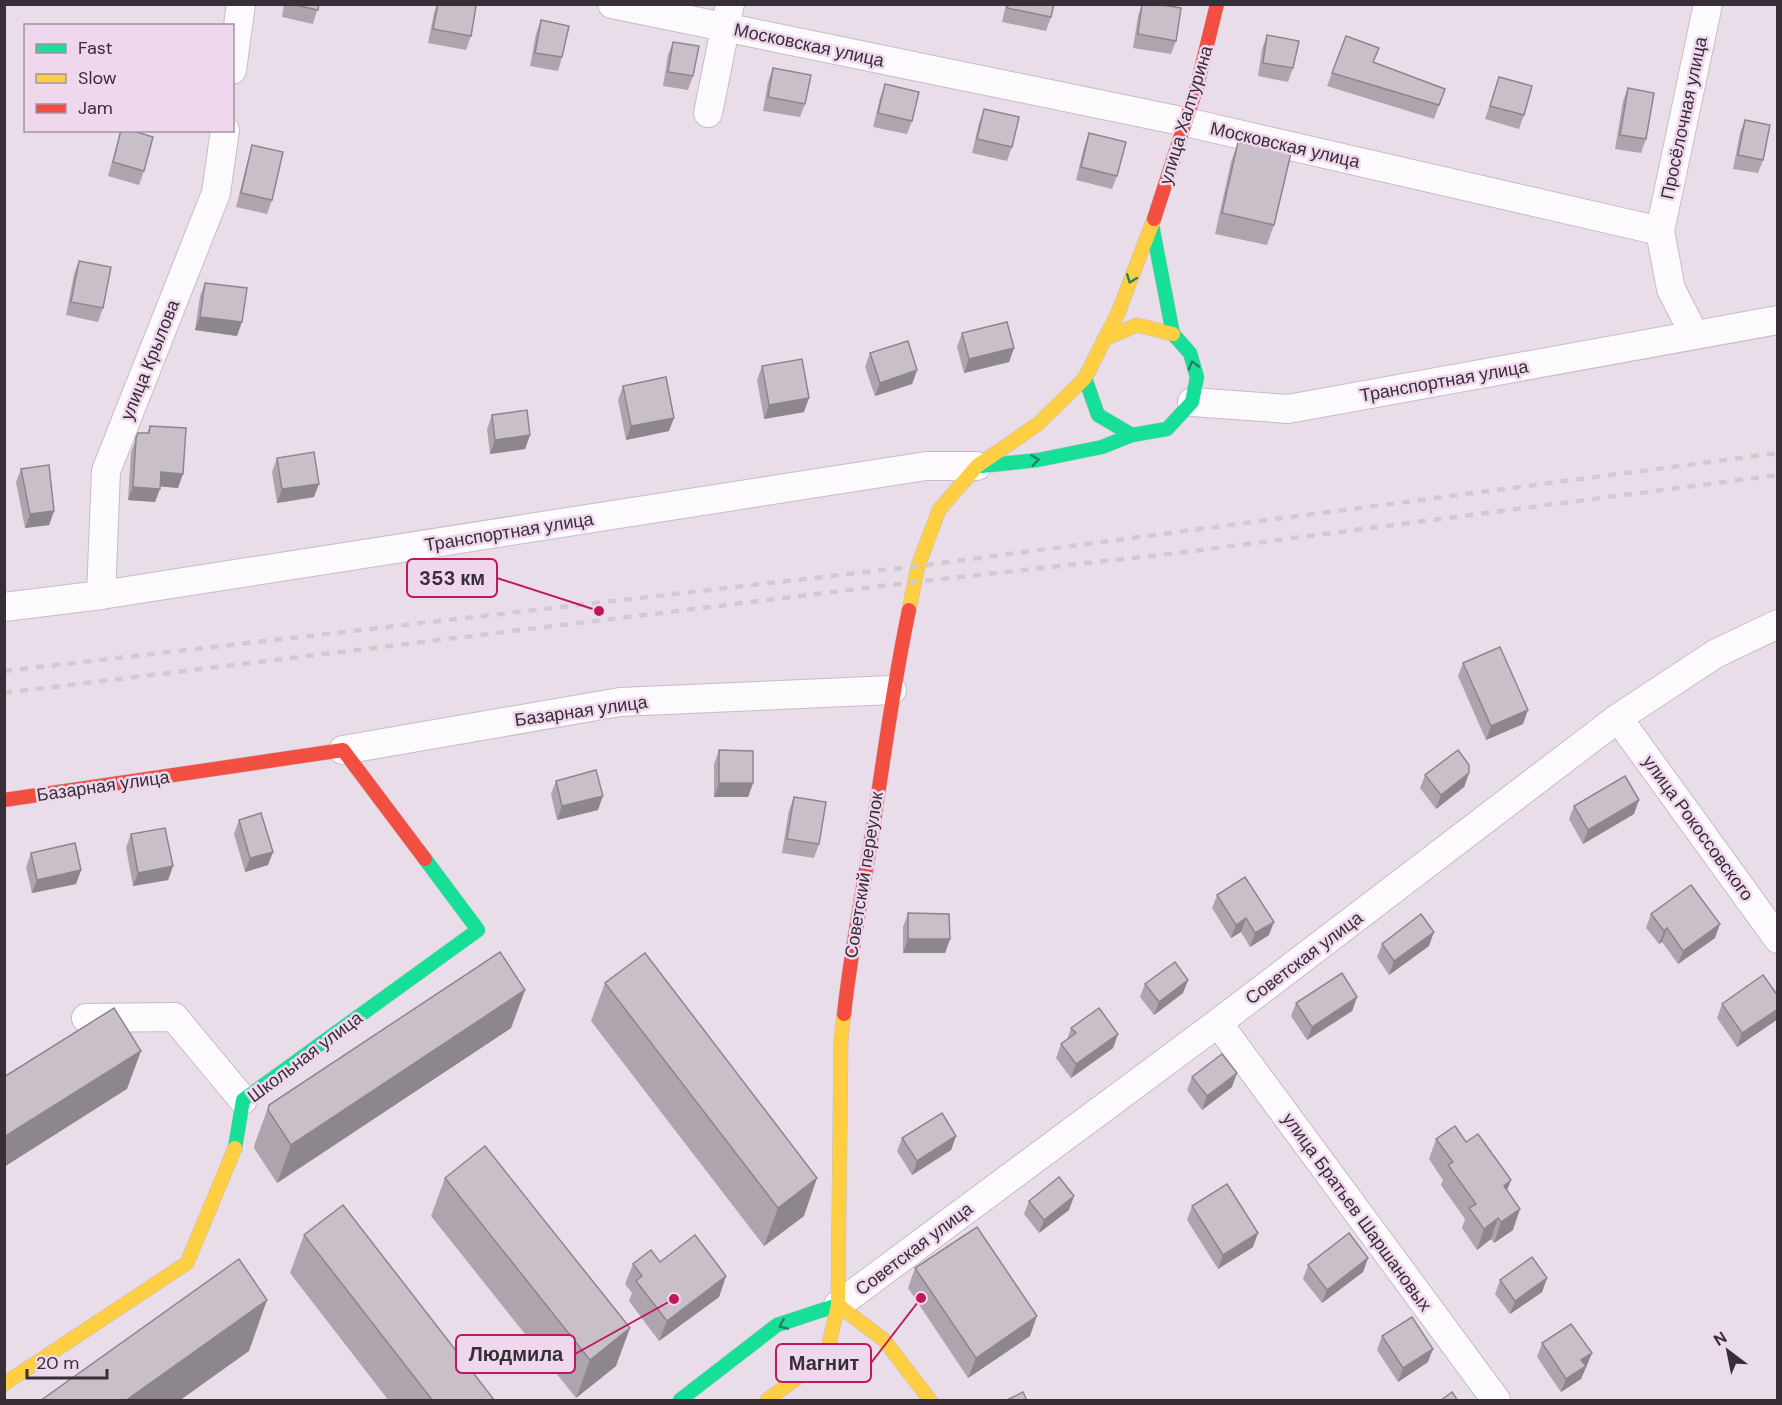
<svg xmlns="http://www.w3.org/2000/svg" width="1782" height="1405" font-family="'DM Sans',sans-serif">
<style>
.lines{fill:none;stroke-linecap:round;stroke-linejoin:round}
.street-casing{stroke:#c6bcc5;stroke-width:30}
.fast-casing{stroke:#c6bcc5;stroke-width:15}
.slow-casing{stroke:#c6bcc5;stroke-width:15}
.jam-casing{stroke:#c6bcc5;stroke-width:15}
.street{stroke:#fcfafc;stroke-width:28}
.fast{stroke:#16e098;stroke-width:14}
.slow{stroke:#ffcf43;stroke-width:14}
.jam{stroke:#f24e42;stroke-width:14}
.rail{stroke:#cfcbcf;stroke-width:4.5;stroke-dasharray:8 8;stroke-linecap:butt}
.wall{fill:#ada4ad}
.shaded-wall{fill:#8d868d}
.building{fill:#c9bfc9;stroke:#8d868d;stroke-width:1.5}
.oneway{stroke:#287e63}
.labels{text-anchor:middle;stroke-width:5;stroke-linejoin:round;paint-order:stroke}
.street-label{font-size:18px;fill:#372e37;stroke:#efd7ee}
.leader{fill:none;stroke:#c2185b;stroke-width:2}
.callout-dot{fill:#c2185b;stroke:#efd7ee;stroke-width:2}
.callout{fill:#efd7ee;stroke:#c2185b;stroke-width:2}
.callout-label{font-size:20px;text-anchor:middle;font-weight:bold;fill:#372e37}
</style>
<rect width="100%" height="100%" fill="#e9dde9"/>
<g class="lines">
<defs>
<g id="street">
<polyline points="612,4 1186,122 1660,231 1671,289 1694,334"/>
<polyline points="232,70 241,4"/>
<polyline points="708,113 730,4"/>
<polyline points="1660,231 1708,4"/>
<polyline points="1192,402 1288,409 1778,320"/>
<polyline points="101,595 106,471 216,193 225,130"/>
<polyline points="4,607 101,595 926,466 977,466"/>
<polyline points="1618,718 1778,939"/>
<polyline points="343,750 620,702 892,690"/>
<polyline points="86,1018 174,1017 243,1100"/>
<polyline points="1218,1023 1496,1400"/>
<polyline points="838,1305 1218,1023 1618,718 1715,654 1778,624"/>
</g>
<g id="fast">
<polyline points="1085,378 1098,415 1132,435"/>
<polyline points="982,466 1038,460 1102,447 1132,435 1167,429 1192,402 1197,377 1190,353 1173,334 1152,225"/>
<polyline points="235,1148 243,1100 478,930 425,859"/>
<polyline points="680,1400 777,1325 838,1305"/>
</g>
<g id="slow">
<polyline points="1104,339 1137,325 1173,334"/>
<polyline points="909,610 918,566 939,510 977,466 1038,424 1085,378 1118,313 1154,219"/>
<polyline points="838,1305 884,1340 930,1400"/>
<polyline points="4,1384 187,1263 235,1148"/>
<polyline points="767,1400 826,1357 838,1305 841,1038 844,1014"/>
</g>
<g id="jam">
<polyline points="1154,219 1197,86 1217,4"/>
<polyline points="4,800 343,750 425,859"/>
<path d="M844,1014C851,949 864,886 874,821C885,750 894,680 909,610"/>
</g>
</defs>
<use href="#street" class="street-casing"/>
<use href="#fast" class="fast-casing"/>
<use href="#slow" class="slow-casing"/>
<use href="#jam" class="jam-casing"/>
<use href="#street" class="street"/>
<use href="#fast" class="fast"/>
<use href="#slow" class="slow"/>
<use href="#jam" class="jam"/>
<g class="rail">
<polyline points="4,671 918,566 1778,453"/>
<polyline points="4,693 915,582 1178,553 1778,475"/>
</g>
</g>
<g class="wall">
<polygon points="284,4 319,4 313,24 282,17"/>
<polygon points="437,4 466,4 471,36 466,50 428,43 434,13"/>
<polygon points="1006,4 1054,4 1051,17 1046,31 1002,22"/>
<polygon points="1142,4 1176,41 1171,54 1133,48 1138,16"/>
<polygon points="541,20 562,57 558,71 530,66 536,34"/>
<polygon points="1267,35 1293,68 1288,82 1258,76 1262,49"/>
<polygon points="1346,36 1374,63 1445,89 1434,119 1327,86"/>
<polygon points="673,42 693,76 688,90 663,86 668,55"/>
<polygon points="773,68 805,104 800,117 763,111 768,82"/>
<polygon points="1499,77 1524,115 1519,129 1485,119"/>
<polygon points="885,84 912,121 907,134 873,127 880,98"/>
<polygon points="1628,88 1646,139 1641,153 1615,149 1623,101"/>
<polygon points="984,109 1012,147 1007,161 972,153 979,123"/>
<polygon points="1745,120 1763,160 1758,173 1733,169 1740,133"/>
<polygon points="121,130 144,171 139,185 108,176"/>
<polygon points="1089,133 1117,176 1112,189 1076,180 1084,147"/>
<polygon points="1238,142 1274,225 1267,245 1215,234 1231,162"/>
<polygon points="252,145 272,200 267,214 236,207 248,159"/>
<polygon points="79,261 103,308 98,322 66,315 74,274"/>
<polygon points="205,283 237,336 195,330 200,296"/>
<polygon points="962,333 1014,348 1009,362 964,373 957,347"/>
<polygon points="870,353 917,370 912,384 875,396 865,367"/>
<polygon points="762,366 804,412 764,419 757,380"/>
<polygon points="623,386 669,431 626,440 618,400"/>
<polygon points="492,415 530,435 525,449 490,454 487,429"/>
<polygon points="150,426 178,488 160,486 155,502 128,500 131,452 138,433 147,433"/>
<polygon points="277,458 314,497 277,503 272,472"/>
<polygon points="21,469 54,511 49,525 25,528 16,482"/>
<polygon points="1463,663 1523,724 1486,740 1458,676"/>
<polygon points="719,750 753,783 748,797 714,797 714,764"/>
<polygon points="1469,773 1464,787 1436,809 1420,788 1425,775"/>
<polygon points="556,781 598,810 557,820 551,794"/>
<polygon points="794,797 819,844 814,858 782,853 789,810"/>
<polygon points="1574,806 1634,814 1583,844 1569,819"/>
<polygon points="239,820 273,852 268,865 245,872 234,834"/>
<polygon points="131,834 173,866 168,880 133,886 126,848"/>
<polygon points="31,853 81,870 76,884 32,893 26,867"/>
<polygon points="1217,895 1269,935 1250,947 1241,932 1231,938 1212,908"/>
<polygon points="908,913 950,939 945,953 903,953 903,927"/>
<polygon points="1651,914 1715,938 1678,964 1662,942 1659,944 1646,928"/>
<polygon points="1382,944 1429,946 1389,975 1377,957"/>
<polygon points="1188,980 1183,993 1154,1015 1140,997 1145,984"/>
<polygon points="605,983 804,1216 764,1246 591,1021"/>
<polygon points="525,990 511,1028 277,1183 254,1148 255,1143 269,1105"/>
<polygon points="1778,996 1778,1019 1737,1047 1717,1018 1722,1004"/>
<polygon points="1357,997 1352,1011 1307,1040 1291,1016 1296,1003"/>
<polygon points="1071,1028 1118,1034 1113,1048 1071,1078 1056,1058 1061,1044 1067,1040"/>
<polygon points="1192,1077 1232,1087 1202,1110 1187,1090"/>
<polygon points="956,1136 951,1150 912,1175 897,1151 902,1138"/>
<polygon points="1436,1139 1466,1142 1511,1180 1507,1190 1513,1230 1494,1243 1491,1239 1477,1250 1462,1228 1465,1219 1441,1185 1443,1180 1429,1159"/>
<polygon points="445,1178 616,1366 576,1398 431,1216"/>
<polygon points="1074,1196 1069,1210 1039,1233 1024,1214 1029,1201"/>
<polygon points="1192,1206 1253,1247 1218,1269 1187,1220"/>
<polygon points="304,1235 495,1401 389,1401 290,1273"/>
<polygon points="1368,1258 1363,1272 1322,1303 1303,1279 1308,1265"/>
<polygon points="660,1262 726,1276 719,1297 659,1341 629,1301 632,1293 625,1284 633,1264"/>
<polygon points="915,1268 1030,1336 968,1378 908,1288"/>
<polygon points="1547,1278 1542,1292 1510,1314 1495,1294 1500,1280"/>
<polygon points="1382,1336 1428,1362 1398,1382 1377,1350"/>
<polygon points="1542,1343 1592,1353 1581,1379 1561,1392 1537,1357"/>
</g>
<g class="shaded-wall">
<polygon points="200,317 242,322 237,336 195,330"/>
<polygon points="1014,348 1009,362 964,373 969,359"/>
<polygon points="917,370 912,384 875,396 880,383"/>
<polygon points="809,398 804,412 764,419 769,405"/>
<polygon points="674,418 669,431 626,440 631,426"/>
<polygon points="530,435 525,449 490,454 495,440"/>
<polygon points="161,472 183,474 178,488 156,486"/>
<polygon points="319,484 314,497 277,503 282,489"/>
<polygon points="133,487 160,489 155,502 128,500"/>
<polygon points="54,511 49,525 25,528 30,514"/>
<polygon points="1528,710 1523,724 1486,740 1491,726"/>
<polygon points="1469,773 1464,787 1436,809 1441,795"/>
<polygon points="719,783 753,783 748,797 714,797"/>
<polygon points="603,796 598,810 557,820 562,806"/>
<polygon points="1639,800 1634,814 1583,844 1588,830"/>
<polygon points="273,852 268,865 245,872 250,858"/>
<polygon points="173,866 168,880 133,886 138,873"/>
<polygon points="81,870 76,884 32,893 37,880"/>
<polygon points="1246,918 1241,932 1231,938 1236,925"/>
<polygon points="1274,922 1269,935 1250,947 1255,933"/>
<polygon points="1720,924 1715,938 1678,964 1683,951"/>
<polygon points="1667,928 1662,942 1659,944 1664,931"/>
<polygon points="1434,932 1429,946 1389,975 1394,961"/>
<polygon points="908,939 950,939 945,953 903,953"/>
<polygon points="1188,980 1183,993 1154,1015 1159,1002"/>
<polygon points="525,990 511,1028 277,1183 291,1145"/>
<polygon points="1357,997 1352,1011 1307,1040 1312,1027"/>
<polygon points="1778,1009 1778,1019 1737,1047 1742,1033"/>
<polygon points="1118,1034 1113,1048 1071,1078 1076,1064"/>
<polygon points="141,1051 127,1089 4,1167 4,1137"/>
<polygon points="1237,1073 1232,1087 1202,1110 1207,1096"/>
<polygon points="956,1136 951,1150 912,1175 917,1161"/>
<polygon points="817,1178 804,1216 764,1246 778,1208"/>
<polygon points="1511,1180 1503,1200 1504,1186"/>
<polygon points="1074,1196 1069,1210 1039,1233 1044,1220"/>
<polygon points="1520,1209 1513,1230 1494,1243 1501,1222"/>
<polygon points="1498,1218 1491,1239 1477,1250 1484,1229"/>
<polygon points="1258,1233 1253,1247 1218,1269 1223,1255"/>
<polygon points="1368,1258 1363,1272 1322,1303 1327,1290"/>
<polygon points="726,1276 719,1297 659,1341 667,1321"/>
<polygon points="1547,1278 1542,1292 1510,1314 1515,1301"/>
<polygon points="267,1300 249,1351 179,1401 125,1401"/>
<polygon points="1037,1316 1030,1336 968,1378 976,1358"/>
<polygon points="630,1328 616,1366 576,1398 590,1360"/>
<polygon points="1433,1349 1428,1362 1398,1382 1403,1368"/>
<polygon points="1592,1353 1581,1379 1561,1392 1566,1379 1581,1360"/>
</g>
<g class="building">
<polygon points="291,4 319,4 318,10"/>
<polygon points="438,4 466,4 476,6 471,36 433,29"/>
<polygon points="1008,4 1054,4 1051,17 1007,8"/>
<polygon points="1142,4 1155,4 1181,8 1176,41 1138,34"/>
<polygon points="541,20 569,26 562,57 535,53"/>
<polygon points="1267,35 1299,41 1293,68 1263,63"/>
<polygon points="1346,36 1379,48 1373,62 1445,89 1439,105 1332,73"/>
<polygon points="673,42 699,46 693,76 668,72"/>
<polygon points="773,68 811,75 805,104 768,97"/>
<polygon points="1499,77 1532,86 1524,115 1490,106"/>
<polygon points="885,84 919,92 912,121 878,113"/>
<polygon points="1628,88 1654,93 1646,139 1620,135"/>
<polygon points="984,109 1019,117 1012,147 977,139"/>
<polygon points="1745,120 1770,125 1763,160 1738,155"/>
<polygon points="121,130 130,130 153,137 144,171 113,162"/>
<polygon points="1089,133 1126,142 1117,176 1081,167"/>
<polygon points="1238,142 1291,153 1274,225 1222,213"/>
<polygon points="252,145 283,152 272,200 241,193"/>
<polygon points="79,261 111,267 103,308 71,302"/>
<polygon points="205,283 247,288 242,322 200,317"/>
<polygon points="1007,322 1014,348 969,359 962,333"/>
<polygon points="908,341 917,370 880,383 870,353"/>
<polygon points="802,359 809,398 769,405 762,366"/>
<polygon points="666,377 674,418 631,426 623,386"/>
<polygon points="527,410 530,435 495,440 492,415"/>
<polygon points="150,426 186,428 183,474 161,472 160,489 133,487 136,438 138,433 149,433"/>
<polygon points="314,452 319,484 282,489 277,458"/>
<polygon points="49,465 54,511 30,514 21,469"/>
<polygon points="1500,647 1528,710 1491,726 1463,663"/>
<polygon points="719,750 753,751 753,783 719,783"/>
<polygon points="1458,750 1469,765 1469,773 1441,795 1425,775"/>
<polygon points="596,770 603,796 562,806 556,781"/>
<polygon points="1625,776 1639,800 1588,830 1574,806"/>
<polygon points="794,797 826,802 819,844 787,839"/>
<polygon points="261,813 273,852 250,858 239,820"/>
<polygon points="165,828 173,866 138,873 131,834"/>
<polygon points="75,843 81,870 37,880 31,853"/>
<polygon points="1245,877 1274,922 1255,933 1246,918 1236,925 1217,895"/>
<polygon points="1691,885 1720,924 1683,951 1667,928 1664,931 1651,914"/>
<polygon points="908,913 949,914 950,939 908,939"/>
<polygon points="1421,914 1434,932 1394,961 1382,944"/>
<polygon points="500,952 525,990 291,1145 268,1110 269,1105"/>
<polygon points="645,953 817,1178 778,1208 605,983"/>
<polygon points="1175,962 1188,980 1159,1002 1145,984"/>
<polygon points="1342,973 1357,997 1312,1027 1296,1003"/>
<polygon points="1763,975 1778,996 1778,1009 1742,1033 1722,1004"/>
<polygon points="114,1008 141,1051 4,1137 4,1077"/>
<polygon points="1099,1008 1118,1034 1076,1064 1061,1044 1076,1033 1071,1028"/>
<polygon points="1222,1054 1237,1073 1207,1096 1192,1077"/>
<polygon points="942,1113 956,1136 917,1161 902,1138"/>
<polygon points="1455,1126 1466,1142 1478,1134 1511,1180 1504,1186 1520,1209 1501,1222 1498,1218 1484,1229 1469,1208 1476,1204 1448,1165 1453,1162 1436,1139"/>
<polygon points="485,1146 630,1328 590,1360 445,1178"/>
<polygon points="1059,1177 1074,1196 1044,1220 1029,1201"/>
<polygon points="1227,1184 1258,1233 1223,1255 1192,1206"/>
<polygon points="343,1205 495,1401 433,1401 304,1235"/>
<polygon points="977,1227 1037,1316 976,1358 915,1268"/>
<polygon points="1349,1233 1368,1258 1327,1290 1308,1265"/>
<polygon points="695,1235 726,1276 667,1321 636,1281 642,1276 633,1264 651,1250 660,1262"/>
<polygon points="1532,1257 1547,1278 1515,1301 1500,1280"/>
<polygon points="239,1259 267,1300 125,1401 40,1401"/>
<polygon points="1412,1317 1433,1349 1403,1368 1382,1336"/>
<polygon points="1571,1324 1592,1353 1581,1360 1586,1366 1566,1379 1542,1343"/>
<polygon points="1023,1392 1027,1401 1005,1401"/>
<polygon points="1452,1392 1458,1401 1440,1401"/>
</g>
<defs><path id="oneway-chevron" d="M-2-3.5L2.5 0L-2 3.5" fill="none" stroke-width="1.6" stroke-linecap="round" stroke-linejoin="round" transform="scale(1.5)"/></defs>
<g class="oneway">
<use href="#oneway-chevron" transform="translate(1131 279) rotate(111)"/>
<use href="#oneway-chevron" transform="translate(1193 365) rotate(-106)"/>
<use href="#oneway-chevron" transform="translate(1035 460) rotate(-8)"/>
<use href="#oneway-chevron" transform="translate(783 1325) rotate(157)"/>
</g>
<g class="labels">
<g class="street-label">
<text transform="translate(809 45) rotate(12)" y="6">Московская улица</text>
<text transform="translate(1186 115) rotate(-73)" y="6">улица Халтурина</text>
<text transform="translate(1684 118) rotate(-78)" y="6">Просёлочная улица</text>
<text transform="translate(1285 145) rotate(13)" y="6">Московская улица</text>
<text transform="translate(150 360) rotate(-68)" y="6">улица Крылова</text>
<text transform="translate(1444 381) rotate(-10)" y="6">Транспортная улица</text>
<text transform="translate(509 532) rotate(-9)" y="6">Транспортная улица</text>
<text transform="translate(581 711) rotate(-8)" y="6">Базарная улица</text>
<text transform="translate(103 786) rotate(-8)" y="6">Базарная улица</text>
<text transform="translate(1698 828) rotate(54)" y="6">улица Рокоссовского</text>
<text transform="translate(864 875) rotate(-81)" y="6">Советский переулок</text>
<text transform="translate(1304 958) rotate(-37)" y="6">Советская улица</text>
<text transform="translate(305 1057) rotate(-37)" y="6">Школьная улица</text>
<text transform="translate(1357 1212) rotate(54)" y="6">улица Братьев Шаршановых</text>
<text transform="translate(914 1249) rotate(-37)" y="6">Советская улица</text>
</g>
</g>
<path class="leader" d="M599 611L497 578M674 1299L575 1354M921 1298L871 1363"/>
<g class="callout-dot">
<circle cx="599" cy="611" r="6"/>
<circle cx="674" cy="1299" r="6"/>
<circle cx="921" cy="1298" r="6"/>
</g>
<g class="callout">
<rect x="407" y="559" width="90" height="38" rx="6"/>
<rect x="456" y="1335" width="119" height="38" rx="6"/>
<rect x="776" y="1344" width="95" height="38" rx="6"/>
</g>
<g class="callout-label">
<text x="452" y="585">353 км</text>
<text x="516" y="1361">Людмила</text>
<text x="824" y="1370">Магнит</text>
</g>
<rect width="1782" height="1405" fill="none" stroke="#372e37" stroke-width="12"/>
<rect x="24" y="24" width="210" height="108" fill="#efd7ee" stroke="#a593a5" stroke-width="1.5"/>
<rect x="36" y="44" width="30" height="9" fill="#16e098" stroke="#a593a5" stroke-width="1.5"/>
<text x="78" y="54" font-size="18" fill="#372e37">Fast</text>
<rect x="36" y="74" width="30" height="9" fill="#ffcf43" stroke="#a593a5" stroke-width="1.5"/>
<text x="78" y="84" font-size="18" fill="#372e37">Slow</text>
<rect x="36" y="104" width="30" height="9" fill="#f24e42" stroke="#a593a5" stroke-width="1.5"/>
<text x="78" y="114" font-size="18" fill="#372e37">Jam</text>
<g transform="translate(1728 1351) rotate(328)" stroke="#efd7ee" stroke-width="4.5" paint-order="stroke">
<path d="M0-4.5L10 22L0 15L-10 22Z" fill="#372e37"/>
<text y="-9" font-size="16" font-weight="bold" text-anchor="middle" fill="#372e37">N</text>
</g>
<path d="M27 1369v9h80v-9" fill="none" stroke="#372e37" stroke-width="3"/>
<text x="36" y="1369" font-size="18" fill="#372e37" stroke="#efd7ee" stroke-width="4.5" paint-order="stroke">20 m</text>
</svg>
